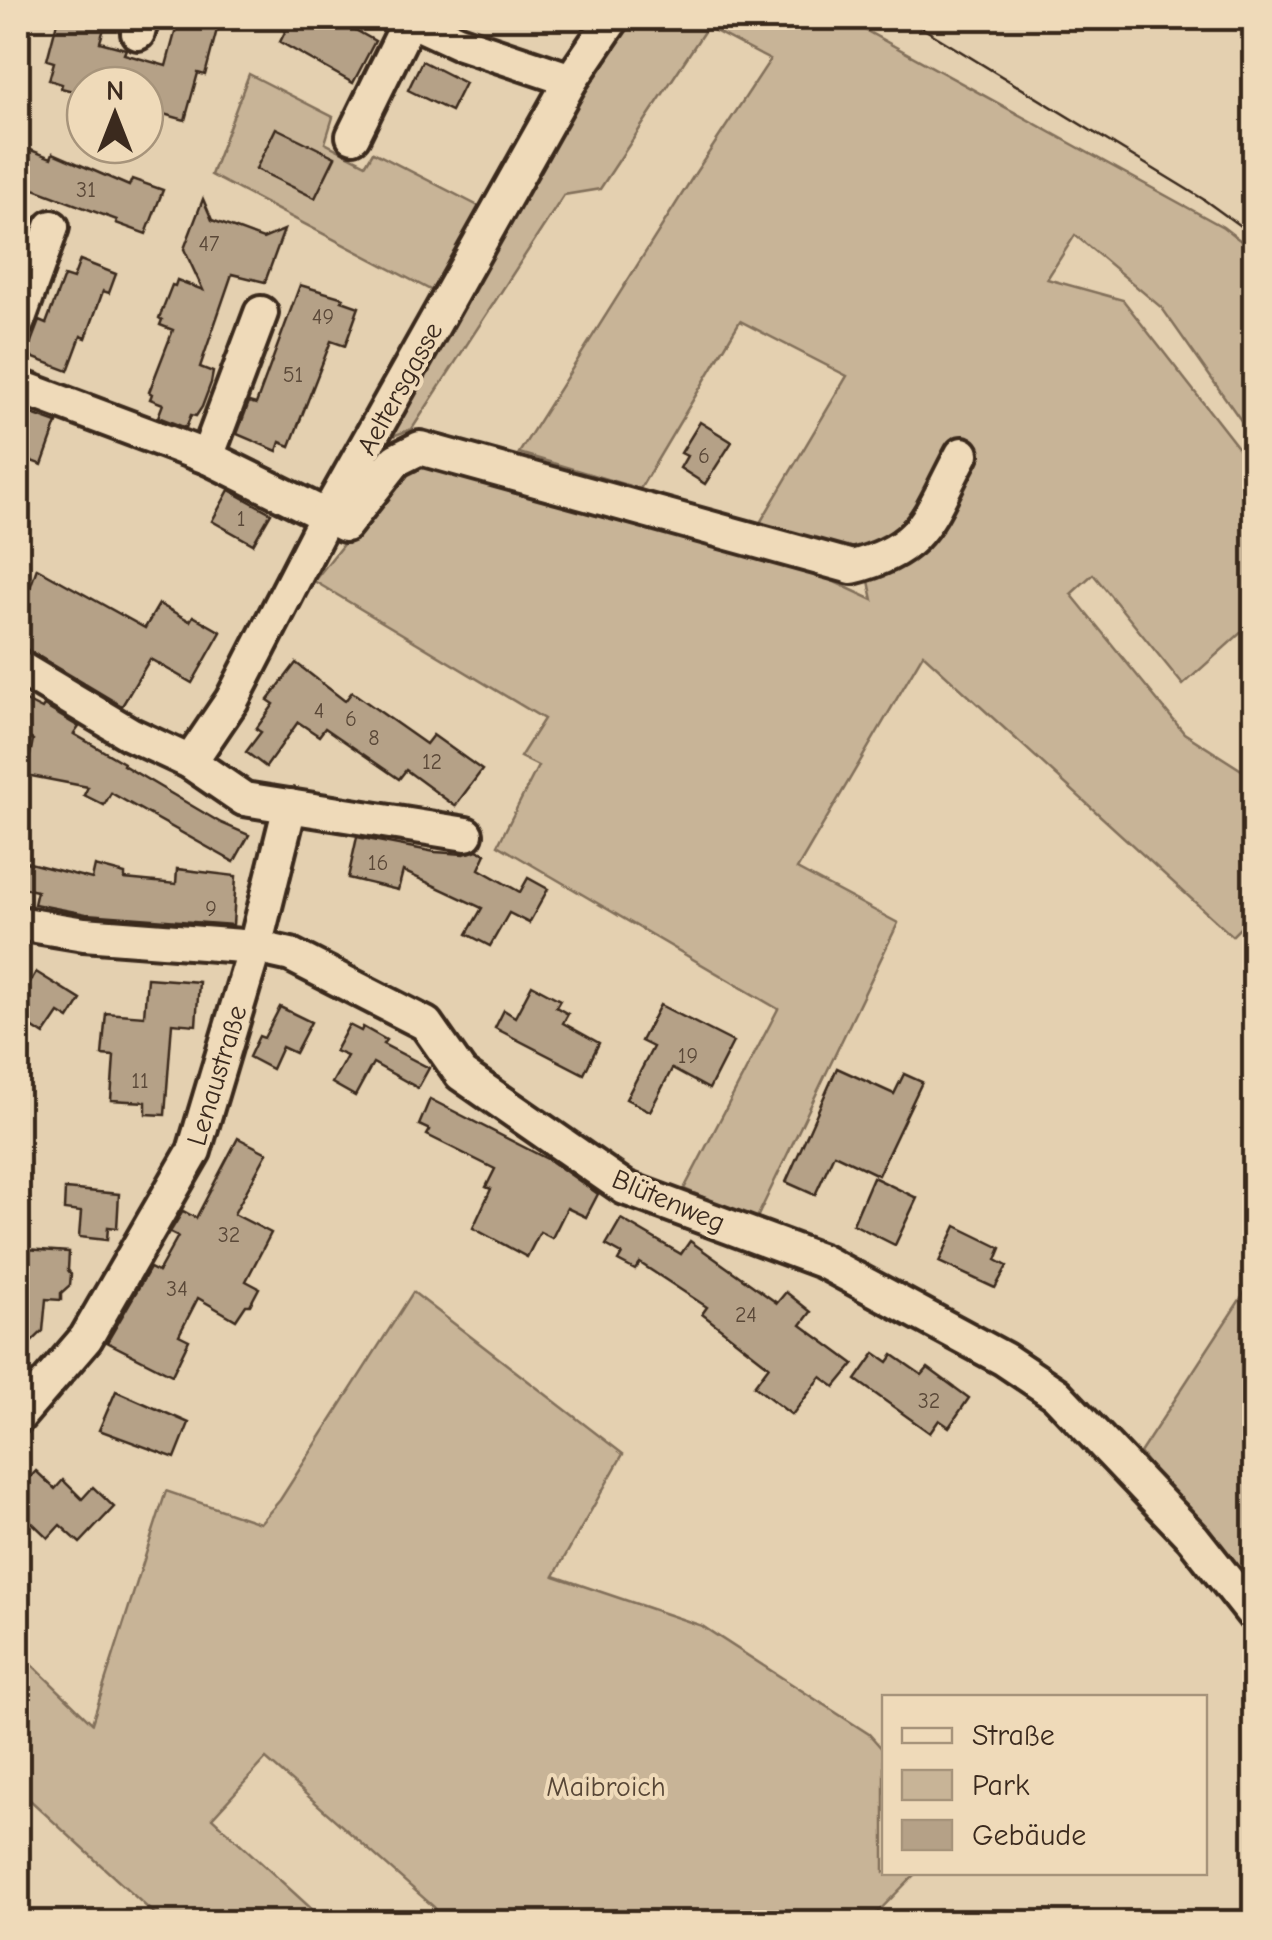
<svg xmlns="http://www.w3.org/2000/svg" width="1272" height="1940" font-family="'Comic Neue',sans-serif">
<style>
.green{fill:#c8b497;stroke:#826f5a;stroke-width:2.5}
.building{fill:#b5a187;stroke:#3b2a1e;stroke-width:2.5}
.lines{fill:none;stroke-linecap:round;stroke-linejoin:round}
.minor-casing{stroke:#3b2a1e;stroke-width:40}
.minor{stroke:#efdab9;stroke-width:32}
.tram{stroke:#3b2a1e;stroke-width:2.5}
.labels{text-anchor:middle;stroke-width:8;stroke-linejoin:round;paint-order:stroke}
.number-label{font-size:22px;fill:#5a4838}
.street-label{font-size:28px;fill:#3b2a1e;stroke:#efdab9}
.park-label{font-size:28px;fill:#574636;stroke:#efdab9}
</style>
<rect width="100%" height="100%" fill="#e4d0b0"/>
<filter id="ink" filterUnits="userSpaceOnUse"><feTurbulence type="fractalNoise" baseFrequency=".01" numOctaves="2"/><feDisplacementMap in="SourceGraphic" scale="20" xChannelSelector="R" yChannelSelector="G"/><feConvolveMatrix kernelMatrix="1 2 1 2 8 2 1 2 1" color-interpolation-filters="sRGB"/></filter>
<g filter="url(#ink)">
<g class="green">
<polygon points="629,18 843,18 1223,227 1254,251 1254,439 1162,308 1075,235 1047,279 1123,300 1254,468 1254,621 1183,685 1093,574 1071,594 1184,733 1254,778 1254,914 1232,936 923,654 797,869 898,923 756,1220 684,1189 778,1009 498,845 538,766 520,757 544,719 314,581 399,474 423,462 824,577 873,600 864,557 754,533 847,376 740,321 640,489 519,453 696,172 770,60 707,27 600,189 564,195 412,429 382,440 595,64"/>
<polygon points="249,74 333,117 325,143 366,164 373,152 488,211 442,296 211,175"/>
<polygon points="1254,1278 1254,1599 1140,1453"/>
<polygon points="413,1292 623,1454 554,1576 702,1626 869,1734 884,1751 884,1872 916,1873 868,1922 445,1922 434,1907 266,1759 212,1818 326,1922 163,1922 18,1789 18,1651 92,1723 166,1491 260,1523 280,1500"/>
</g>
<g class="building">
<polygon points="58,18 107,18 100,42 126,49 124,54 166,66 179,18 220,18 205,75 198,73 185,120 145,109 145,85 85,85 85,94 61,88 62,84 49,80 54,62 47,60"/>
<polygon points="292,18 334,18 375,41 353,83 280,42"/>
<polygon points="422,61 465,83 451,111 408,90"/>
<polygon points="276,128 335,157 315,198 256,169"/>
<polygon points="18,145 51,158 53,153 129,186 132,179 163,190 146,234 116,223 117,220 18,183"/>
<polygon points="203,199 212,220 263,239 284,230 265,282 232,274 200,367 213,372 211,383 202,407 196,416 191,415 186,428 158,417 163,404 150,399 152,394 149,392 173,330 160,325 162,320 159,318 172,285 175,286 177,280 203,290 184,249"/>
<polygon points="80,260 116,274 109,293 103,291 86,338 81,336 68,371 26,355 39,321 46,324 64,276 73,279"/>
<polygon points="300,285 344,298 342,301 359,307 345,346 331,341 290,446 280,442 277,451 237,434 249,402 256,404"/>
<polygon points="18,409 57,423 42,465 18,456"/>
<polygon points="700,422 732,442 705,484 680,468 687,456 681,453"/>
<polygon points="229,490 271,513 253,544 212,521"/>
<polygon points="37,568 145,628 159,604 190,621 193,616 221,632 192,683 150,659 122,706 28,650 18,647 18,621"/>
<polygon points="296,663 345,701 352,692 426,744 433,735 482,770 455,806 406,770 399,779 325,728 319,736 298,722 266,767 246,752 261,732 256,729 274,704 268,700"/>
<polygon points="18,697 42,709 44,706 79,727 74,734 124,763 123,765 221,823 249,835 234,862 111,793 104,805 84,795 88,787 26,775 33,740 18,732"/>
<polygon points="357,837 435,852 464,854 477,850 486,854 479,869 520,892 528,878 548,889 529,923 509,913 490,946 467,934 482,908 403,871 398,890 348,878"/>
<polygon points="18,860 92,879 95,866 125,874 125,879 176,884 177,869 236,876 233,925 86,914 34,904 37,891 18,887"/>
<polygon points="36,972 81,1000 69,1019 59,1013 44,1035 18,1018 18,1002"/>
<polygon points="147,978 199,982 196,1025 172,1023 165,1115 146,1114 146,1102 111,1100 114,1056 102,1055 106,1013 144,1016"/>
<polygon points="532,985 560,1000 556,1007 568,1014 563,1023 599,1043 584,1074 495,1028 504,1010 515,1017"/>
<polygon points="660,1005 733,1042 709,1089 672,1069 650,1111 626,1099 653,1047 641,1041"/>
<polygon points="280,1007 311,1022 295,1053 282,1047 272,1069 249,1057 259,1036 264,1038"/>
<polygon points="349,1025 361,1031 363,1027 386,1040 383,1044 429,1068 418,1088 373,1063 355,1096 332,1083 347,1056 335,1051"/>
<polygon points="837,1068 894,1094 904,1074 922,1082 878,1175 834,1154 815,1195 786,1182"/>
<polygon points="430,1099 551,1161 598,1194 586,1217 567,1208 552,1238 540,1232 527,1257 473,1228 491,1189 486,1187 495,1169 427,1135 430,1130 419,1125"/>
<polygon points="238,1138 267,1153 234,1214 271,1233 246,1281 259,1288 250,1305 246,1305 236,1320 198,1298 179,1335 189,1340 172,1375 107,1342 150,1268 158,1272 178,1236 170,1232 183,1211 196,1218"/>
<polygon points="873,1177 917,1198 895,1245 853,1224"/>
<polygon points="65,1189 119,1194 117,1228 108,1227 107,1240 79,1237 81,1212 64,1210"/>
<polygon points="621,1219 681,1254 690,1241 777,1303 786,1292 811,1312 801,1325 854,1364 835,1387 821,1377 792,1415 754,1386 769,1366 702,1314 707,1307 640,1263 635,1270 618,1261 622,1254 606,1245"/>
<polygon points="956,1226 1001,1248 996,1260 1007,1266 995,1288 939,1262"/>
<polygon points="25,1249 69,1252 68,1270 71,1274 70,1285 61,1293 61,1300 46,1299 43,1331 18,1355 18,1297 25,1297"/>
<polygon points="875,1353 888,1362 893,1355 922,1375 928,1368 969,1398 949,1427 939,1420 930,1433 856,1380"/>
<polygon points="116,1391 189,1423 175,1458 99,1430"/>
<polygon points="36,1471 55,1489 63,1480 82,1499 93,1487 114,1507 80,1543 60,1525 48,1538 18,1509 18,1490"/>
</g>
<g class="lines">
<defs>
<g id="minor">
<polyline points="406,18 458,42 571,80"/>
<polyline points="138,33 142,18"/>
<polyline points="353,136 410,20"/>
<polyline points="18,321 52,227"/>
<path d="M18,386L207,457L345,525L396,460L420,448L852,567C926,549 928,516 962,454"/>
<polyline points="207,457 261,313"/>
<polyline points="18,667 130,734 190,762 244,799 466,834"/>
<polyline points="190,762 232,700 326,517 571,80 613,18"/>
<polyline points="18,923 84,934 255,947 291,955 426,1024 461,1074 625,1188 822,1261 1004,1359 1056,1394 1193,1538 1254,1615"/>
<polyline points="18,1417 86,1338 194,1151 255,947 290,806"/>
</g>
</defs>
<use href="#minor" class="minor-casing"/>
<use href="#minor" class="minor"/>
<polyline class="tram" points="906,18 1203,199 1254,236"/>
</g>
</g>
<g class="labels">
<g class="number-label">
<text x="86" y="197">31</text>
<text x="209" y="251">47</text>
<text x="323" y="324">49</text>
<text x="293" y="382">51</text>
<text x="704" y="463">6</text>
<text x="241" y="526">1</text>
<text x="319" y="718">4</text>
<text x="351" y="726">6</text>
<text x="374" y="745">8</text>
<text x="432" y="769">12</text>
<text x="378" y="870">16</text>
<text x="211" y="916">9</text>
<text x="688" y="1063">19</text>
<text x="140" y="1088">11</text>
<text x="229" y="1242">32</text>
<text x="177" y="1296">34</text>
<text x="746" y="1322">24</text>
<text x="929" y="1408">32</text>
</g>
<g class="street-label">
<text transform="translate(399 388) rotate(-61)" y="10">Aeltersgasse</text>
<text transform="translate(216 1075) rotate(-73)" y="10">Lenaustraße</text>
<text transform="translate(669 1200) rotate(23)" y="10">Blütenweg</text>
</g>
<g class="park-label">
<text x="606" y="1796">Maibroich</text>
</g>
</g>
<rect width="1272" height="1940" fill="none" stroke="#efdab9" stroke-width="60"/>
<rect x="30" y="30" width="1212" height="1880" fill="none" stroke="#3b2a1e" stroke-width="4" filter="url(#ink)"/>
<rect x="882" y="1695" width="325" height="180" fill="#efdab9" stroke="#a7947b" stroke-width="2.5"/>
<rect x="902" y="1728" width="50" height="15" fill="#efdab9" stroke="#a7947b" stroke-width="2.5"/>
<text x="972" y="1745" font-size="30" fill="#3b2a1e">Straße</text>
<rect x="902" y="1770" width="50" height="30" fill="#c8b497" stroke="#a7947b" stroke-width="2.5"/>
<text x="972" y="1795" font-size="30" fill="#3b2a1e">Park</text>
<rect x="902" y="1820" width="50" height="30" fill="#b5a187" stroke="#a7947b" stroke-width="2.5"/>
<text x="972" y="1845" font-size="30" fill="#3b2a1e">Gebäude</text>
<g transform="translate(115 115)"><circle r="48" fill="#efdab9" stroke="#a7947b" stroke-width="2.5"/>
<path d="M0-8L18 38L0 25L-18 38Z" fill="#3b2a1e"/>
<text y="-15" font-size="28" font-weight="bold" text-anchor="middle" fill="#3b2a1e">N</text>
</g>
</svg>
